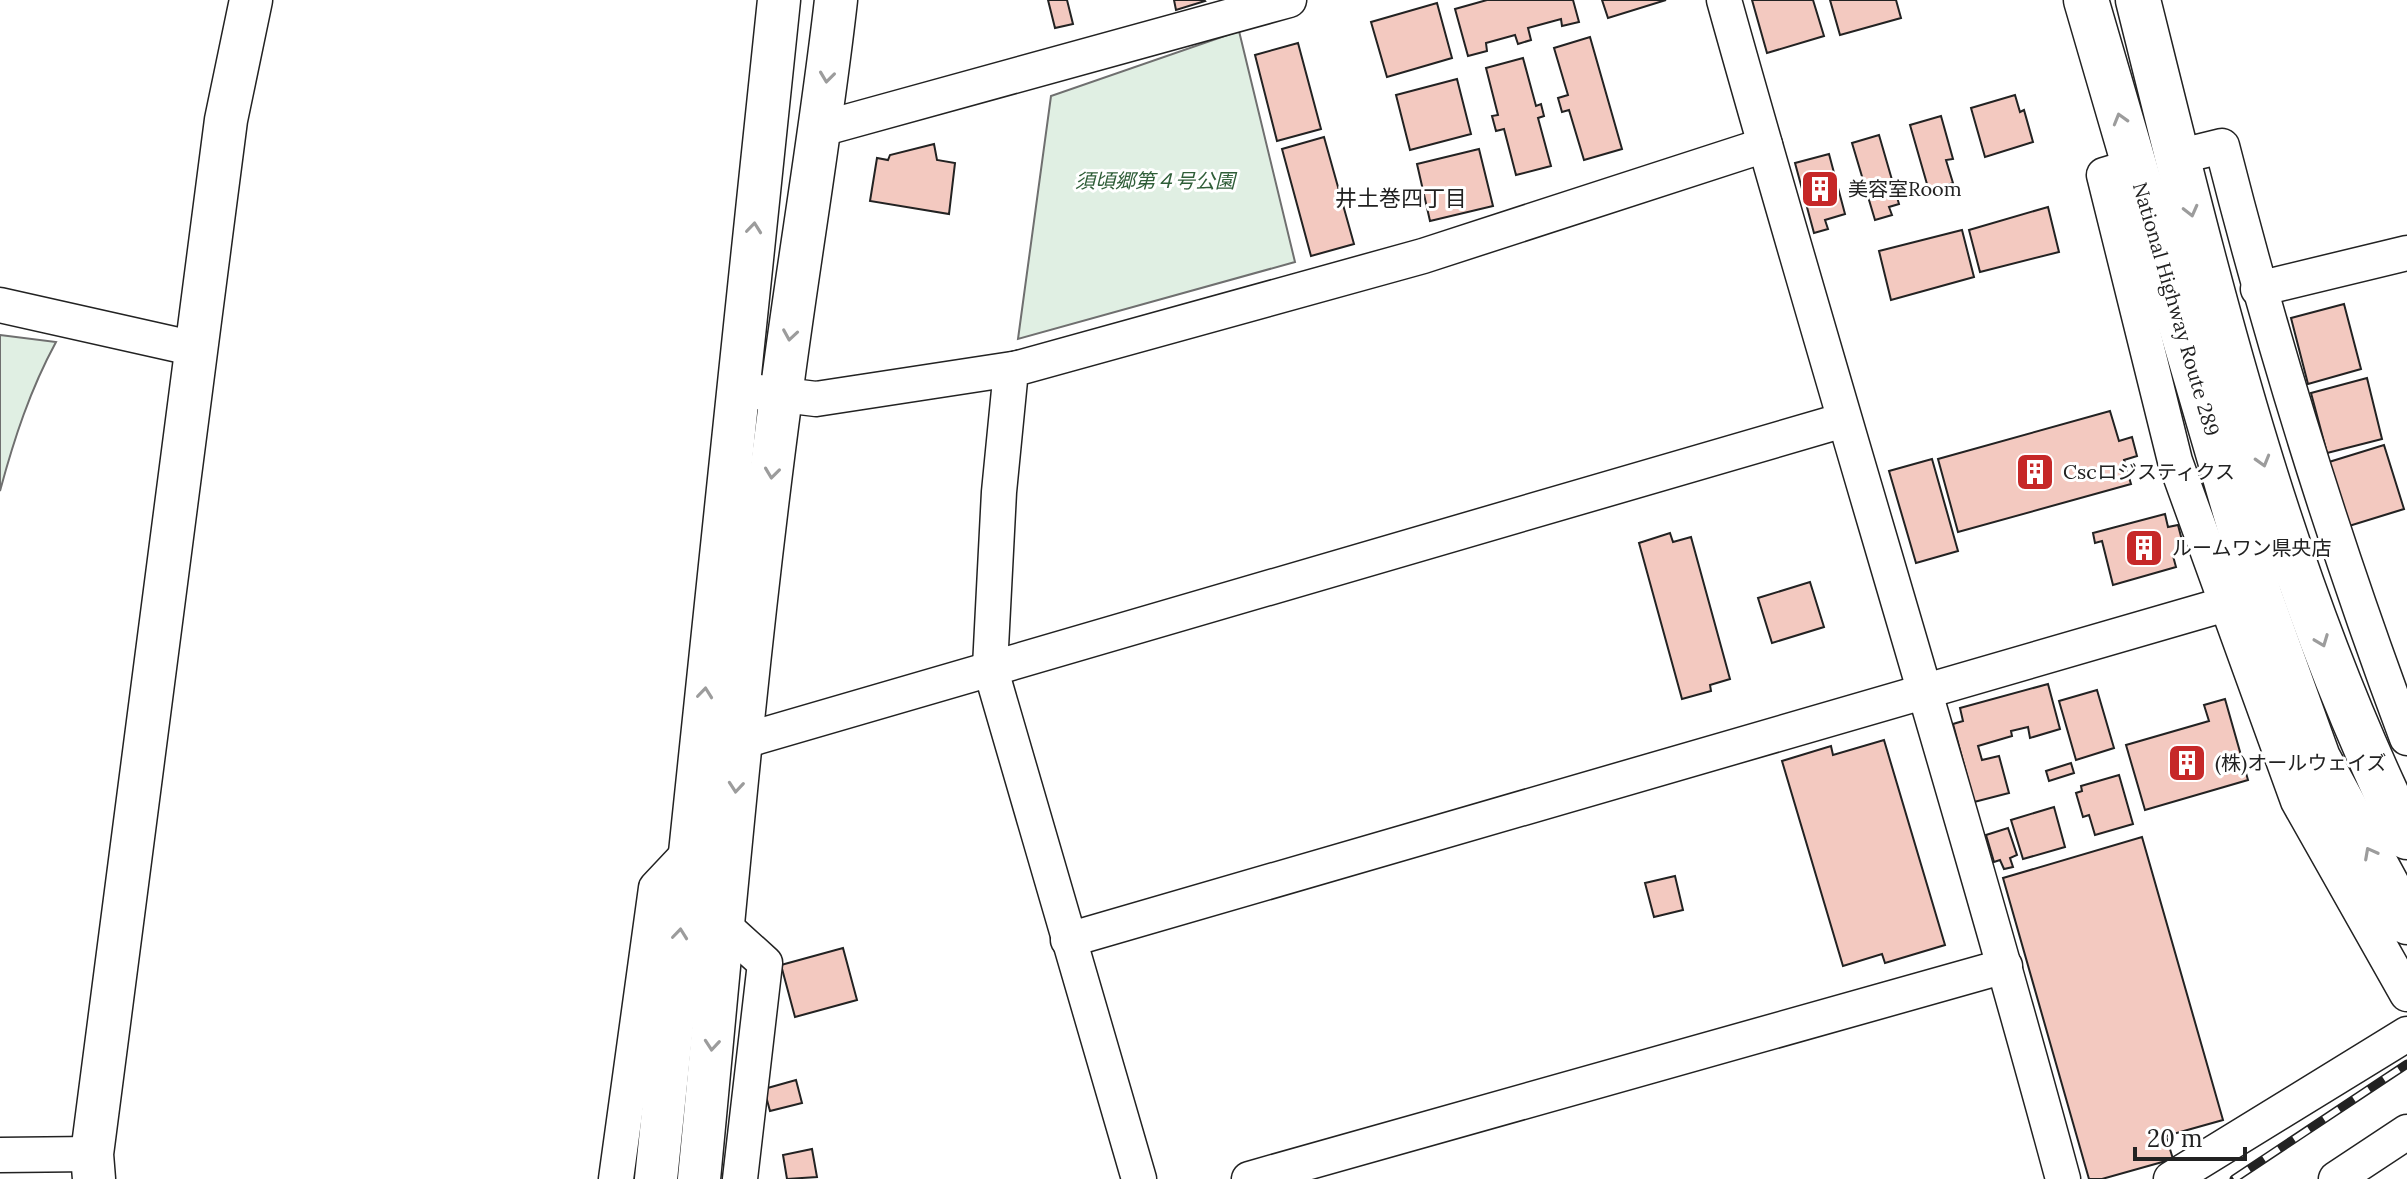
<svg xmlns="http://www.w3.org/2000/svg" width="2407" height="1179" font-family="Lora,'Noto Sans JP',serif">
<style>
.green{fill:#e0efe3;stroke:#6f6f6f;stroke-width:2}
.building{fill:#f3c9c0;stroke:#222;stroke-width:2}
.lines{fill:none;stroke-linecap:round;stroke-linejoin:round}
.minor-casing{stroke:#222;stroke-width:37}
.tertiary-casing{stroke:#222;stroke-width:45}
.trunk-casing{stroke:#222;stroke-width:47}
.minor{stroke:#fff;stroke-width:34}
.tertiary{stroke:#fff;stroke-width:42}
.trunk{stroke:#fff;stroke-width:44}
.rail-casing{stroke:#222;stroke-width:9}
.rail{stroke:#fff;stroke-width:6;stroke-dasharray:18;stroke-linecap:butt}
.oneway{stroke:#9c9c9c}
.labels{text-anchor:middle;stroke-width:6;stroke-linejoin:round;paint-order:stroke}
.park-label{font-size:20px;font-style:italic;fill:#2f5e38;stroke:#fff}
.poi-label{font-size:20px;fill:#222;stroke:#fff;text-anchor:start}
.street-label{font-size:20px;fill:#222;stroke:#fff}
.neighbourhood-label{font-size:22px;fill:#222;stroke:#fff}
</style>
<rect width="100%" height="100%" fill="#fff"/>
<g class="green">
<polygon points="1239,31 1295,262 1018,339 1051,96"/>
<path d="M0,335L56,342C30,390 14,439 0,491Z"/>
</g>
<g class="building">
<polygon points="1048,0 1067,0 1073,24 1055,28"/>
<polygon points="1174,0 1204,0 1205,1 1176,10"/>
<polygon points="1487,0 1573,0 1579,22 1562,26 1561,19 1528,28 1531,40 1518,44 1515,35 1486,43 1487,51 1468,56 1455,9"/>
<polygon points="1602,0 1666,0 1608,18"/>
<polygon points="1752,0 1813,0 1824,36 1767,53"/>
<polygon points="1830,0 1896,0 1901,18 1840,35"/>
<polygon points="1437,3 1452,58 1387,77 1371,22"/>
<polygon points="1590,37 1622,149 1584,160 1569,110 1562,112 1558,98 1568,95 1554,48"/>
<polygon points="1298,43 1321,129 1277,141 1255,55"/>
<polygon points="1523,58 1536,106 1541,104 1544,116 1538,118 1551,166 1516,175 1504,129 1496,131 1492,116 1498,115 1486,68"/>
<polygon points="1457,79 1471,134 1410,150 1396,95"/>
<polygon points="2015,95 2020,112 2024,110 2033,142 1985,157 1971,108"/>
<polygon points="1941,116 1953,159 1946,160 1953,183 1929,191 1910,125"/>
<polygon points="1879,135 1899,204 1889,207 1892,215 1875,220 1852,143"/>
<polygon points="1324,137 1354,244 1311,256 1282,149"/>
<polygon points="934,144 937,160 955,163 949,214 870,201 877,158 888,160 890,155"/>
<polygon points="1479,149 1493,206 1430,221 1417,164"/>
<polygon points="1829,154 1845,214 1825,220 1828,229 1814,233 1795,163"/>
<polygon points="2048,207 2059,252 1980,272 1969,230"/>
<polygon points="1962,230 1974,277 1891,300 1879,251"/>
<polygon points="2344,304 2361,369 2308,384 2291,318"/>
<polygon points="2367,378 2382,439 2327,453 2311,393"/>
<polygon points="2110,411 2119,441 2132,437 2137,456 2124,460 2131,484 1958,532 1938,459"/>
<polygon points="2384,445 2404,509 2349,526 2329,462"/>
<polygon points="1932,459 1958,551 1916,563 1889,471"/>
<polygon points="2165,514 2168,527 2178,525 2185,552 2173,556 2176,567 2113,585 2102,541 2095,543 2093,533"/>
<polygon points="1670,533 1673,542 1691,537 1730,679 1710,685 1711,691 1682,699 1639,543"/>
<polygon points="1810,582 1824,627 1772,643 1758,598"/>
<polygon points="2048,684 2060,729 2030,738 2028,727 2011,731 2012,736 1978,746 1982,760 1999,756 2009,793 1974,802 1953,724 1963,721 1960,708"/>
<polygon points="2097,690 2114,748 2076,760 2059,701"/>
<polygon points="2225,699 2248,780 2145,810 2126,745 2209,721 2204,705"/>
<polygon points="1884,740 1945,945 1885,963 1882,954 1843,966 1782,761 1831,746 1833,755"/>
<polygon points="2071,763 2074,773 2049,781 2046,771"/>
<polygon points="2119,775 2133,824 2095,835 2089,815 2083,817 2076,793 2082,791 2081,786"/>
<polygon points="2054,807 2065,847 2023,859 2011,820"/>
<polygon points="2008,828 2017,855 2010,858 2013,867 2004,869 2000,860 1994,862 1986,835"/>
<polygon points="2142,837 2223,1120 2166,1136 2173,1159 2102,1179 2089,1179 2003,878"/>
<polygon points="1675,876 1683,910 1654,917 1645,883"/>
<polygon points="843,948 857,1000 795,1017 781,965"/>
<polygon points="796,1080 802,1103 770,1111 764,1089"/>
<polygon points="812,1149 817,1177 787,1179 783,1155"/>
</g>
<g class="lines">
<defs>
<g id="minor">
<path d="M1724,0C1834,394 1956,784 2063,1179"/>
<polyline points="821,129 1289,0"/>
<path d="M2177,157L2222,146C2273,346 2334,544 2407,738"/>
<polyline points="2134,166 2104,175 2175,461 2298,801 2407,994"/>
<polyline points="2258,289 2407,253"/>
<polyline points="0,305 196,349"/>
<polyline points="758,392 816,399 1019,368"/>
<polyline points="740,742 1844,420"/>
<polyline points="723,925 765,963 740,1179"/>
<polyline points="1068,940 2226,604"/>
<polyline points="0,1155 92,1154"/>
<polyline points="616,1179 656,888 688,854"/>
<polyline points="1139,1179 990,667 999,492 1011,370 1423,256 1765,145"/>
<polyline points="1249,1179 2005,966"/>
<polyline points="2171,1179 2407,1034"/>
<polyline points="2336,1179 2407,1132"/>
</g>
<g id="tertiary">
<polyline points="94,1179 92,1154 226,120 251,0"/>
<polyline points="656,1179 779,0"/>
<path d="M699,1179C724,918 746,656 781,396C798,264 821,133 836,0"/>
</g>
<g id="trunk">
<path id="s1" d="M2086,0L2260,597L2318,758L2407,922"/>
<path d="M2138,0C2209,284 2277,573 2407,837"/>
</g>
</defs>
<use href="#minor" class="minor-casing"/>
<use href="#tertiary" class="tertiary-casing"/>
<use href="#trunk" class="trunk-casing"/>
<use href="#minor" class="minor"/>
<use href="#tertiary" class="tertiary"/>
<use href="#trunk" class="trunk"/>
<defs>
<polyline id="rail" points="2234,1179 2407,1064"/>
</defs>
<use href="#rail" class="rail-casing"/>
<use href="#rail" class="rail"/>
</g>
<defs><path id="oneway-chevron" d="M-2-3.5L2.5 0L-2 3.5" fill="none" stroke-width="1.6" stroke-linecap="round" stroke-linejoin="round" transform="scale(2)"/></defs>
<g class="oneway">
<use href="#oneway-chevron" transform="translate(827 77) rotate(97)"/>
<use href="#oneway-chevron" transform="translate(2120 119) rotate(-106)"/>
<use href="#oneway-chevron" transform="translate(2191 211) rotate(76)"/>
<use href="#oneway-chevron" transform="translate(754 228) rotate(-84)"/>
<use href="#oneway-chevron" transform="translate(790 335) rotate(99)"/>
<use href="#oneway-chevron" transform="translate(2263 461) rotate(74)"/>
<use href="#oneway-chevron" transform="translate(772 473) rotate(97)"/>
<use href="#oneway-chevron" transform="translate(2322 641) rotate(69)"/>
<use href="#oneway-chevron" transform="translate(705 693) rotate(-84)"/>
<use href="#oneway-chevron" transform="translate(736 787) rotate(95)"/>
<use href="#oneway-chevron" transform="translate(2370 853) rotate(-118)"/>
<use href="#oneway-chevron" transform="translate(680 934) rotate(-84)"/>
<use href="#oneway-chevron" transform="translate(712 1045) rotate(95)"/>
</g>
<defs>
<symbol id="building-square" viewBox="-11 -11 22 22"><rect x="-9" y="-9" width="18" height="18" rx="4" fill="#c62828" stroke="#fff"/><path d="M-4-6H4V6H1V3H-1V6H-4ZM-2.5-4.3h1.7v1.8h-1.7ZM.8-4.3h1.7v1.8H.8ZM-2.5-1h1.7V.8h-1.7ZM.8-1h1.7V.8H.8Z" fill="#fff"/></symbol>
</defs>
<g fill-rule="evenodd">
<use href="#building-square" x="1798" y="167" width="44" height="44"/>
<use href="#building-square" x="2013" y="450" width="44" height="44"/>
<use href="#building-square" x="2122" y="526" width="44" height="44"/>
<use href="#building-square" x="2165" y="741" width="44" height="44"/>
</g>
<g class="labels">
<g class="park-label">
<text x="1155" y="188">須頃郷第４号公園</text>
</g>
<g class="poi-label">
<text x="1848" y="196">美容室Room</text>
<text x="2063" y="479">Cscロジスティクス</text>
<text x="2172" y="555">ルームワン県央店</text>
<text x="2215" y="770">(株)オールウェイズ</text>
</g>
<g class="street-label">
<text dy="7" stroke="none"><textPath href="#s1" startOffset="322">National Highway Route 289</textPath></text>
</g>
<g class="neighbourhood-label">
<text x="1401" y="206">井土巻四丁目</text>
</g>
</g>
<path d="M2135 1147v12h110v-12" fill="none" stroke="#222222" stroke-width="4"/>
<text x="2147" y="1147" font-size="24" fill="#222222" stroke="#ffffff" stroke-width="6" paint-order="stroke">20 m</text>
</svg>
